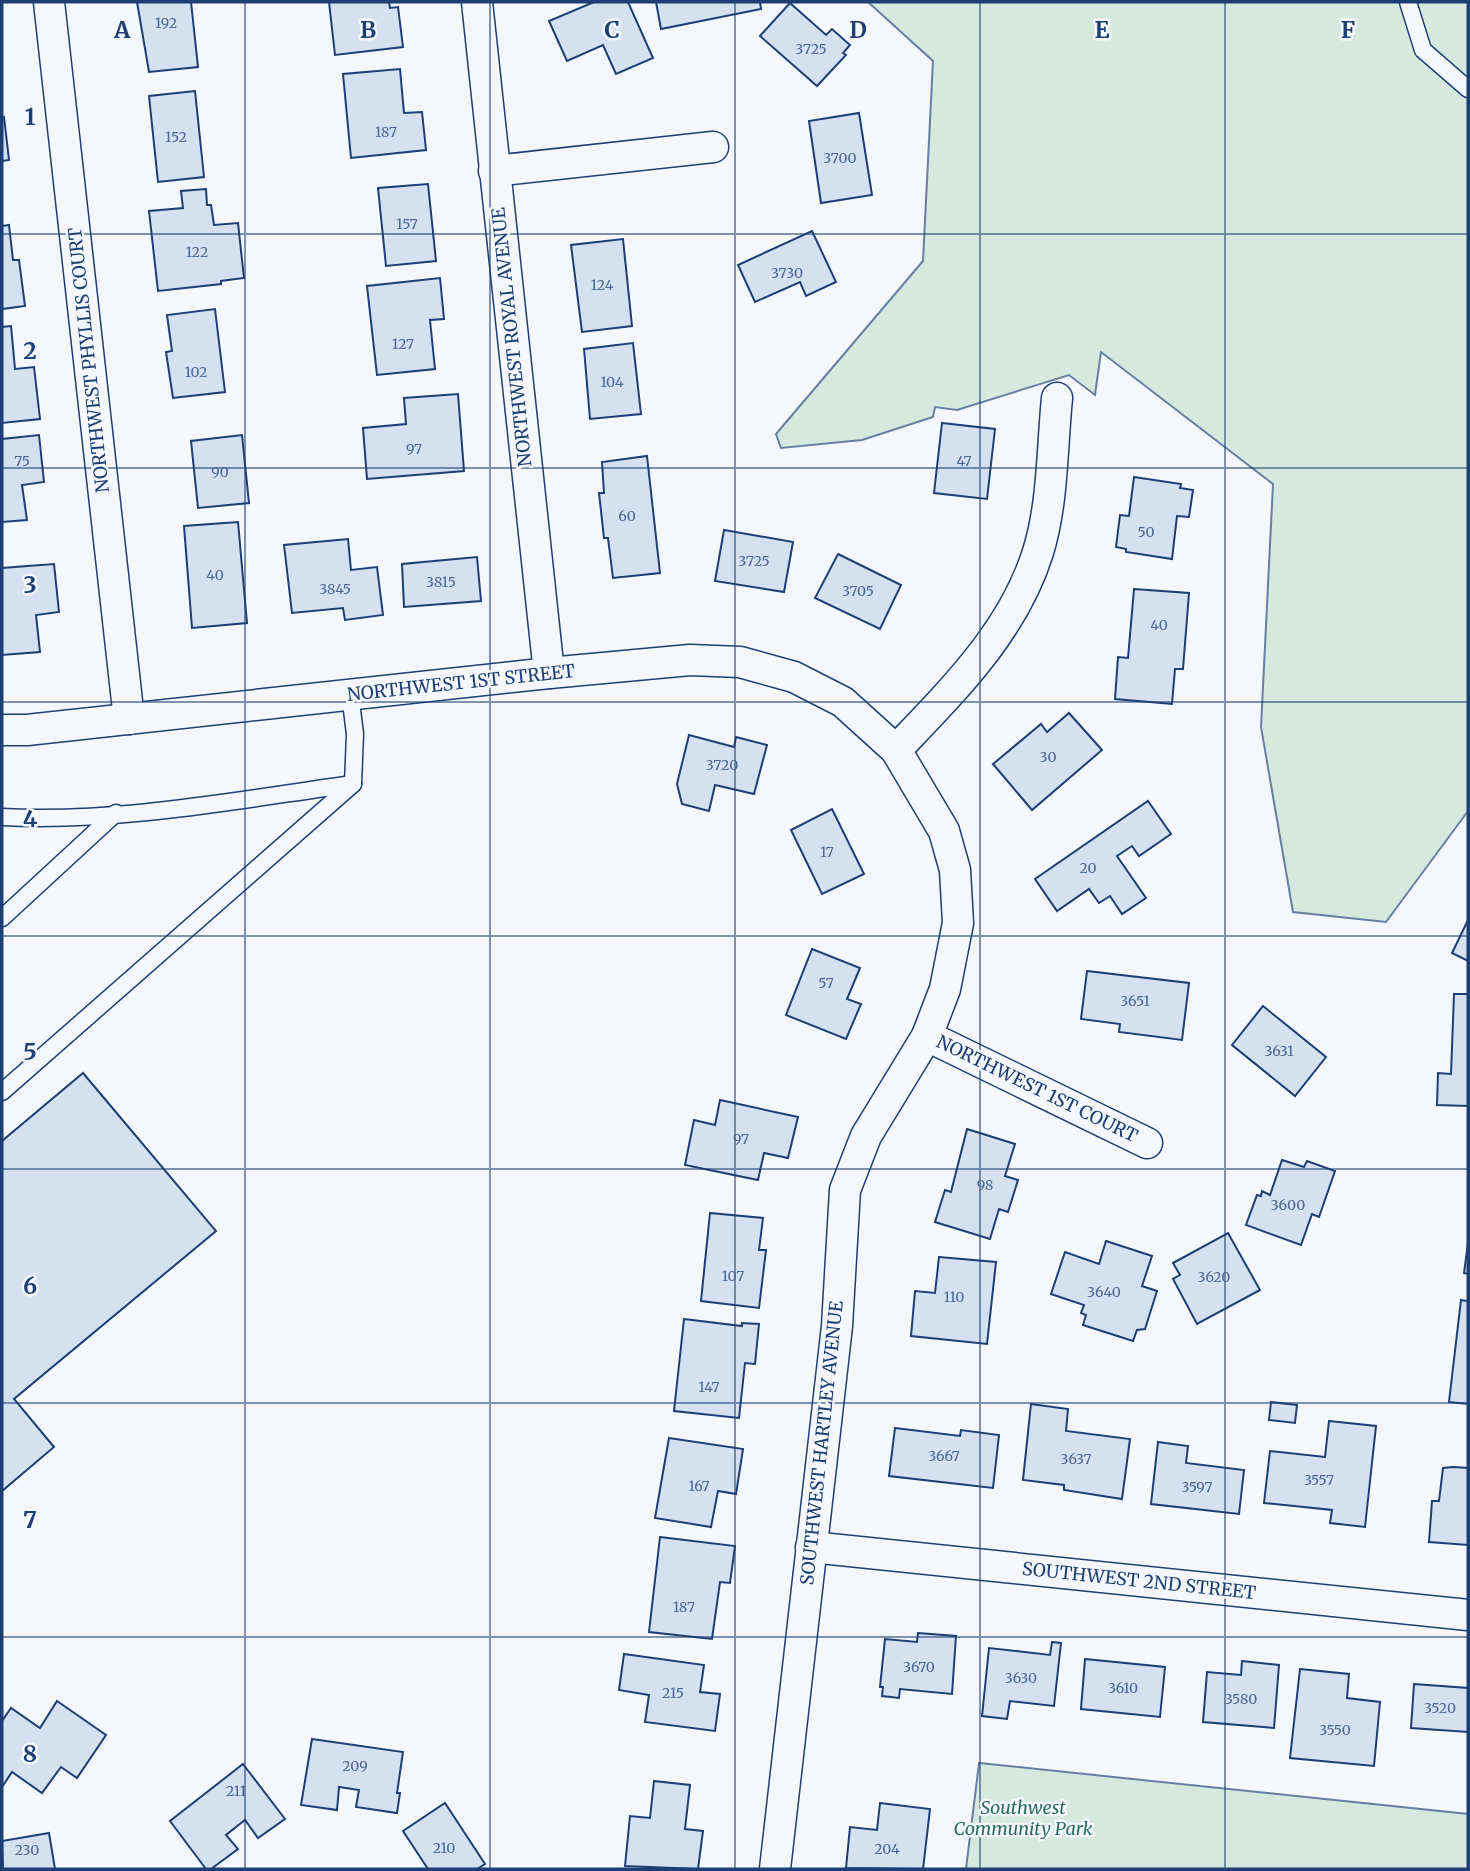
<svg xmlns="http://www.w3.org/2000/svg" width="1470" height="1871" font-family="Merriweather,serif">
<style>
.green{fill:#d7e8df;stroke:#687fa3;stroke-width:2}
.building{fill:#d5e0f0;stroke:#1d3f73;stroke-width:2}
.lines{fill:none;stroke-linecap:round;stroke-linejoin:round}
.lane-casing{stroke:#1d3f73;stroke-width:19}
.street-casing{stroke:#1d3f73;stroke-width:33}
.lane{stroke:#f4f7fb;stroke-width:16}
.street{stroke:#f4f7fb;stroke-width:30}
.grid{fill:none;stroke:#1d3f73;stroke-width:2;stroke-opacity:0.55}
.labels{text-anchor:middle;stroke-width:5;stroke-linejoin:round;paint-order:stroke}
.number-label{font-size:14px;fill:#4b6792}
.street-label{font-size:18px;fill:#1d3f73;stroke:#f4f7fb}
.park-label{font-size:18px;font-style:italic;fill:#2c6c60;stroke:#f4f7fb}
.grid-label{font-size:23px;text-anchor:middle;font-weight:bold;fill:#1d3f73;stroke:#f4f7fb;stroke-width:5;stroke-linejoin:round;paint-order:stroke}
</style>
<rect width="100%" height="100%" fill="#f4f7fb"/>
<g class="green">
<polygon points="868,2 1468,2 1468,811 1386,922 1293,912 1261,727 1273,484 1101,352 1095,395 1069,375 957,410 935,407 933,417 862,440 781,448 776,434 923,261 933,61"/>
<polygon points="979,1763 1468,1814 1468,1869 966,1869"/>
</g>
<g class="building">
<polygon points="137,2 191,2 198,67 149,72"/>
<polygon points="329,2 389,2 390,8 398,7 403,47 335,55"/>
<polygon points="594,2 628,2 653,58 616,74 603,45 567,61 549,21"/>
<polygon points="656,2 760,2 761,9 661,29"/>
<polygon points="790,3 826,35 832,29 850,45 843,53 846,55 817,86 760,36"/>
<polygon points="400,69 404,113 422,112 426,150 351,158 343,74"/>
<polygon points="195,91 204,177 158,182 149,96"/>
<polygon points="859,113 872,195 821,203 809,121"/>
<polygon points="4,117 9,160 2,161 2,118"/>
<polygon points="428,184 436,261 386,266 378,188"/>
<polygon points="206,189 207,205 211,205 214,225 238,223 244,278 221,281 221,284 158,291 149,211 183,208 181,191"/>
<polygon points="9,225 13,260 19,260 25,306 2,309 2,226"/>
<polygon points="812,231 836,282 806,296 800,282 755,302 738,265"/>
<polygon points="623,239 632,326 582,332 571,245"/>
<polygon points="440,278 444,319 430,320 435,369 377,375 367,286"/>
<polygon points="215,309 225,392 173,398 166,352 172,351 167,315"/>
<polygon points="11,326 15,369 34,367 40,419 2,423 2,327"/>
<polygon points="633,343 641,414 590,419 584,349"/>
<polygon points="458,394 464,471 367,479 363,428 406,424 404,398"/>
<polygon points="942,423 995,429 987,499 934,493"/>
<polygon points="39,435 44,482 22,485 27,520 2,522 2,439"/>
<polygon points="242,435 249,503 198,508 191,441"/>
<polygon points="647,456 660,573 613,578 608,538 604,538 599,493 604,493 602,462"/>
<polygon points="1134,477 1181,484 1180,488 1193,490 1189,517 1177,516 1172,559 1126,552 1126,549 1116,547 1120,515 1129,516"/>
<polygon points="238,522 247,623 192,628 184,526"/>
<polygon points="724,530 793,542 784,592 715,581"/>
<polygon points="348,539 351,570 377,567 383,615 345,620 343,608 292,613 284,545"/>
<polygon points="838,554 901,585 880,629 815,598"/>
<polygon points="477,557 481,601 404,607 402,564"/>
<polygon points="54,564 59,612 36,615 40,652 2,655 2,568"/>
<polygon points="1134,589 1189,593 1183,669 1175,669 1172,704 1115,699 1118,657 1128,658"/>
<polygon points="1069,713 1102,750 1032,810 993,764 1041,724 1047,732"/>
<polygon points="689,735 734,747 736,737 767,745 754,794 715,785 709,811 682,804 677,784"/>
<polygon points="1148,801 1171,834 1139,856 1132,846 1117,856 1146,898 1122,914 1110,896 1099,903 1089,889 1057,911 1035,879"/>
<polygon points="832,809 864,874 822,894 791,830"/>
<polygon points="1468,920 1468,961 1452,953"/>
<polygon points="812,949 860,968 847,999 861,1004 846,1039 786,1015"/>
<polygon points="1087,971 1189,983 1182,1040 1119,1032 1120,1024 1081,1019"/>
<polygon points="1454,994 1468,994 1468,1106 1437,1105 1438,1073 1451,1074"/>
<polygon points="1263,1006 1326,1057 1295,1096 1232,1045"/>
<polygon points="83,1073 216,1231 14,1399 54,1447 2,1491 2,1141"/>
<polygon points="720,1100 798,1117 788,1158 764,1153 758,1180 685,1165 694,1120 715,1125"/>
<polygon points="967,1129 1015,1144 1005,1176 1018,1180 1008,1212 999,1209 990,1239 935,1222 945,1190 951,1192"/>
<polygon points="1282,1160 1304,1167 1307,1161 1335,1171 1319,1217 1312,1214 1301,1245 1246,1225 1257,1195 1261,1196 1262,1191 1270,1195"/>
<polygon points="710,1213 763,1218 759,1250 766,1250 759,1308 701,1301"/>
<polygon points="1228,1233 1260,1290 1197,1324 1173,1279 1180,1275 1173,1263"/>
<polygon points="1106,1241 1152,1256 1142,1286 1157,1291 1145,1329 1137,1330 1133,1341 1083,1325 1086,1315 1081,1313 1084,1305 1051,1294 1065,1252 1099,1264"/>
<polygon points="1468,1243 1468,1274 1464,1273"/>
<polygon points="939,1257 996,1262 987,1344 911,1336 915,1291 935,1293"/>
<polygon points="1461,1300 1468,1301 1468,1404 1449,1402"/>
<polygon points="684,1319 742,1326 742,1323 759,1324 755,1364 745,1363 739,1418 674,1411"/>
<polygon points="1271,1402 1297,1405 1295,1423 1269,1420"/>
<polygon points="1031,1404 1068,1409 1066,1431 1130,1439 1122,1499 1064,1490 1064,1485 1023,1480"/>
<polygon points="1329,1421 1376,1426 1365,1527 1330,1523 1332,1510 1264,1503 1270,1451 1325,1457"/>
<polygon points="895,1428 960,1436 961,1430 999,1435 993,1488 889,1476"/>
<polygon points="669,1438 743,1449 736,1494 718,1491 711,1527 655,1518"/>
<polygon points="1158,1442 1188,1446 1186,1463 1244,1470 1239,1514 1151,1504"/>
<polygon points="1453,1467 1468,1468 1468,1545 1429,1542 1432,1501 1439,1501 1443,1468"/>
<polygon points="660,1537 735,1546 730,1583 720,1582 712,1639 649,1632"/>
<polygon points="918,1633 956,1636 952,1694 900,1689 899,1698 882,1696 883,1687 880,1687 885,1639 917,1642"/>
<polygon points="1052,1642 1061,1643 1054,1706 1010,1701 1007,1719 982,1716 989,1648 1050,1655"/>
<polygon points="624,1654 704,1665 700,1692 720,1694 715,1731 645,1722 649,1695 619,1690"/>
<polygon points="1085,1659 1165,1667 1160,1717 1081,1709"/>
<polygon points="1242,1661 1279,1665 1274,1728 1203,1722 1207,1672 1241,1675"/>
<polygon points="1300,1669 1349,1674 1347,1698 1380,1702 1374,1766 1290,1758"/>
<polygon points="1414,1684 1468,1688 1468,1732 1411,1728"/>
<polygon points="57,1701 106,1735 77,1778 61,1767 42,1793 12,1772 2,1787 2,1721 11,1708 40,1728"/>
<polygon points="312,1739 403,1752 397,1793 400,1793 397,1813 356,1807 359,1790 339,1787 337,1810 301,1805"/>
<polygon points="243,1764 285,1819 258,1838 245,1820 226,1835 238,1849 211,1869 206,1869 170,1821"/>
<polygon points="654,1781 690,1785 685,1829 703,1831 698,1869 625,1866 630,1816 650,1818"/>
<polygon points="445,1803 485,1864 477,1869 428,1869 403,1831"/>
<polygon points="880,1803 930,1809 923,1869 846,1868 850,1827 877,1830"/>
<polygon points="49,1833 55,1869 3,1869 2,1841"/>
</g>
<g class="lines">
<defs>
<g id="lane">
<polyline points="1408,2 1423,50 1468,89"/>
<path d="M2,817C118,823 237,800 353,784"/>
<polyline points="2,918 116,813"/>
<polyline points="2,1092 353,784 355,734 350,694"/>
</g>
<g id="street">
<polyline points="49,2 129,719"/>
<polyline points="477,2 549,673"/>
<polyline points="494,171 713,147"/>
<polyline points="2,730 27,730 549,673 690,660 740,662 794,677 843,702 896,750 944,831 955,870 958,923 945,989 927,1036 866,1136 845,1190 837,1326 775,1869"/>
<path d="M896,750C952,691 1013,632 1038,552C1053,504 1052,448 1057,398"/>
<polyline points="927,1036 1147,1143"/>
<polyline points="811,1547 1468,1615"/>
</g>
</defs>
<use href="#lane" class="lane-casing"/>
<use href="#street" class="street-casing"/>
<use href="#lane" class="lane"/>
<use href="#street" class="street"/>
</g>
<path class="grid" d="M245,2V1869M490,2V1869M735,2V1869M980,2V1869M1225,2V1869M2,234H1468M2,468H1468M2,702H1468M2,936H1468M2,1169H1468M2,1403H1468M2,1637H1468"/>
<g class="labels">
<g class="number-label">
<text x="166" y="28">192</text>
<text x="811" y="54">3725</text>
<text x="386" y="137">187</text>
<text x="176" y="142">152</text>
<text x="840" y="163">3700</text>
<text x="407" y="229">157</text>
<text x="197" y="257">122</text>
<text x="787" y="278">3730</text>
<text x="602" y="290">124</text>
<text x="403" y="349">127</text>
<text x="196" y="377">102</text>
<text x="612" y="387">104</text>
<text x="414" y="454">97</text>
<text x="22" y="466">75</text>
<text x="964" y="466">47</text>
<text x="220" y="477">90</text>
<text x="627" y="521">60</text>
<text x="1146" y="537">50</text>
<text x="754" y="566">3725</text>
<text x="215" y="580">40</text>
<text x="441" y="587">3815</text>
<text x="335" y="594">3845</text>
<text x="858" y="596">3705</text>
<text x="1159" y="630">40</text>
<text x="1048" y="762">30</text>
<text x="722" y="770">3720</text>
<text x="827" y="857">17</text>
<text x="1088" y="873">20</text>
<text x="826" y="988">57</text>
<text x="1135" y="1006">3651</text>
<text x="1279" y="1056">3631</text>
<text x="741" y="1144">97</text>
<text x="985" y="1190">98</text>
<text x="1288" y="1210">3600</text>
<text x="733" y="1281">107</text>
<text x="1214" y="1282">3620</text>
<text x="1104" y="1297">3640</text>
<text x="954" y="1302">110</text>
<text x="709" y="1392">147</text>
<text x="944" y="1461">3667</text>
<text x="1076" y="1464">3637</text>
<text x="1319" y="1485">3557</text>
<text x="699" y="1491">167</text>
<text x="1197" y="1492">3597</text>
<text x="684" y="1612">187</text>
<text x="919" y="1672">3670</text>
<text x="1021" y="1683">3630</text>
<text x="1123" y="1693">3610</text>
<text x="673" y="1698">215</text>
<text x="1241" y="1704">3580</text>
<text x="1440" y="1713">3520</text>
<text x="1335" y="1735">3550</text>
<text x="355" y="1771">209</text>
<text x="236" y="1796">211</text>
<text x="444" y="1853">210</text>
<text x="887" y="1854">204</text>
<text x="27" y="1855">230</text>
</g>
<g class="street-label">
<text transform="translate(512 337) rotate(-96)" y="6">NORTHWEST ROYAL AVENUE</text>
<text transform="translate(89 360) rotate(-96)" y="6">NORTHWEST PHYLLIS COURT</text>
<text transform="translate(461 683) rotate(-6)" y="6">NORTHWEST 1ST STREET</text>
<text transform="translate(1037 1089) rotate(26)" y="6">NORTHWEST 1ST COURT</text>
<text transform="translate(822 1443) rotate(-84)" y="6">SOUTHWEST HARTLEY AVENUE</text>
<text transform="translate(1139 1581) rotate(6)" y="6">SOUTHWEST 2ND STREET</text>
</g>
<g class="park-label">
<text x="1023" y="1814">Southwest<tspan x="1023" dy="21">Community Park</tspan></text>
</g>
</g>
<g class="grid-label">
<text x="122" y="38">A</text>
<text x="368" y="38">B</text>
<text x="612" y="38">C</text>
<text x="858" y="38">D</text>
<text x="1102" y="38">E</text>
<text x="1348" y="38">F</text>
<text x="30" y="125">1</text>
<text x="30" y="359">2</text>
<text x="30" y="593">3</text>
<text x="30" y="827">4</text>
<text x="30" y="1060">5</text>
<text x="30" y="1294">6</text>
<text x="30" y="1528">7</text>
<text x="30" y="1762">8</text>
</g>
<rect width="1470" height="1871" fill="none" stroke="#1d3f73" stroke-width="7"/>
</svg>
